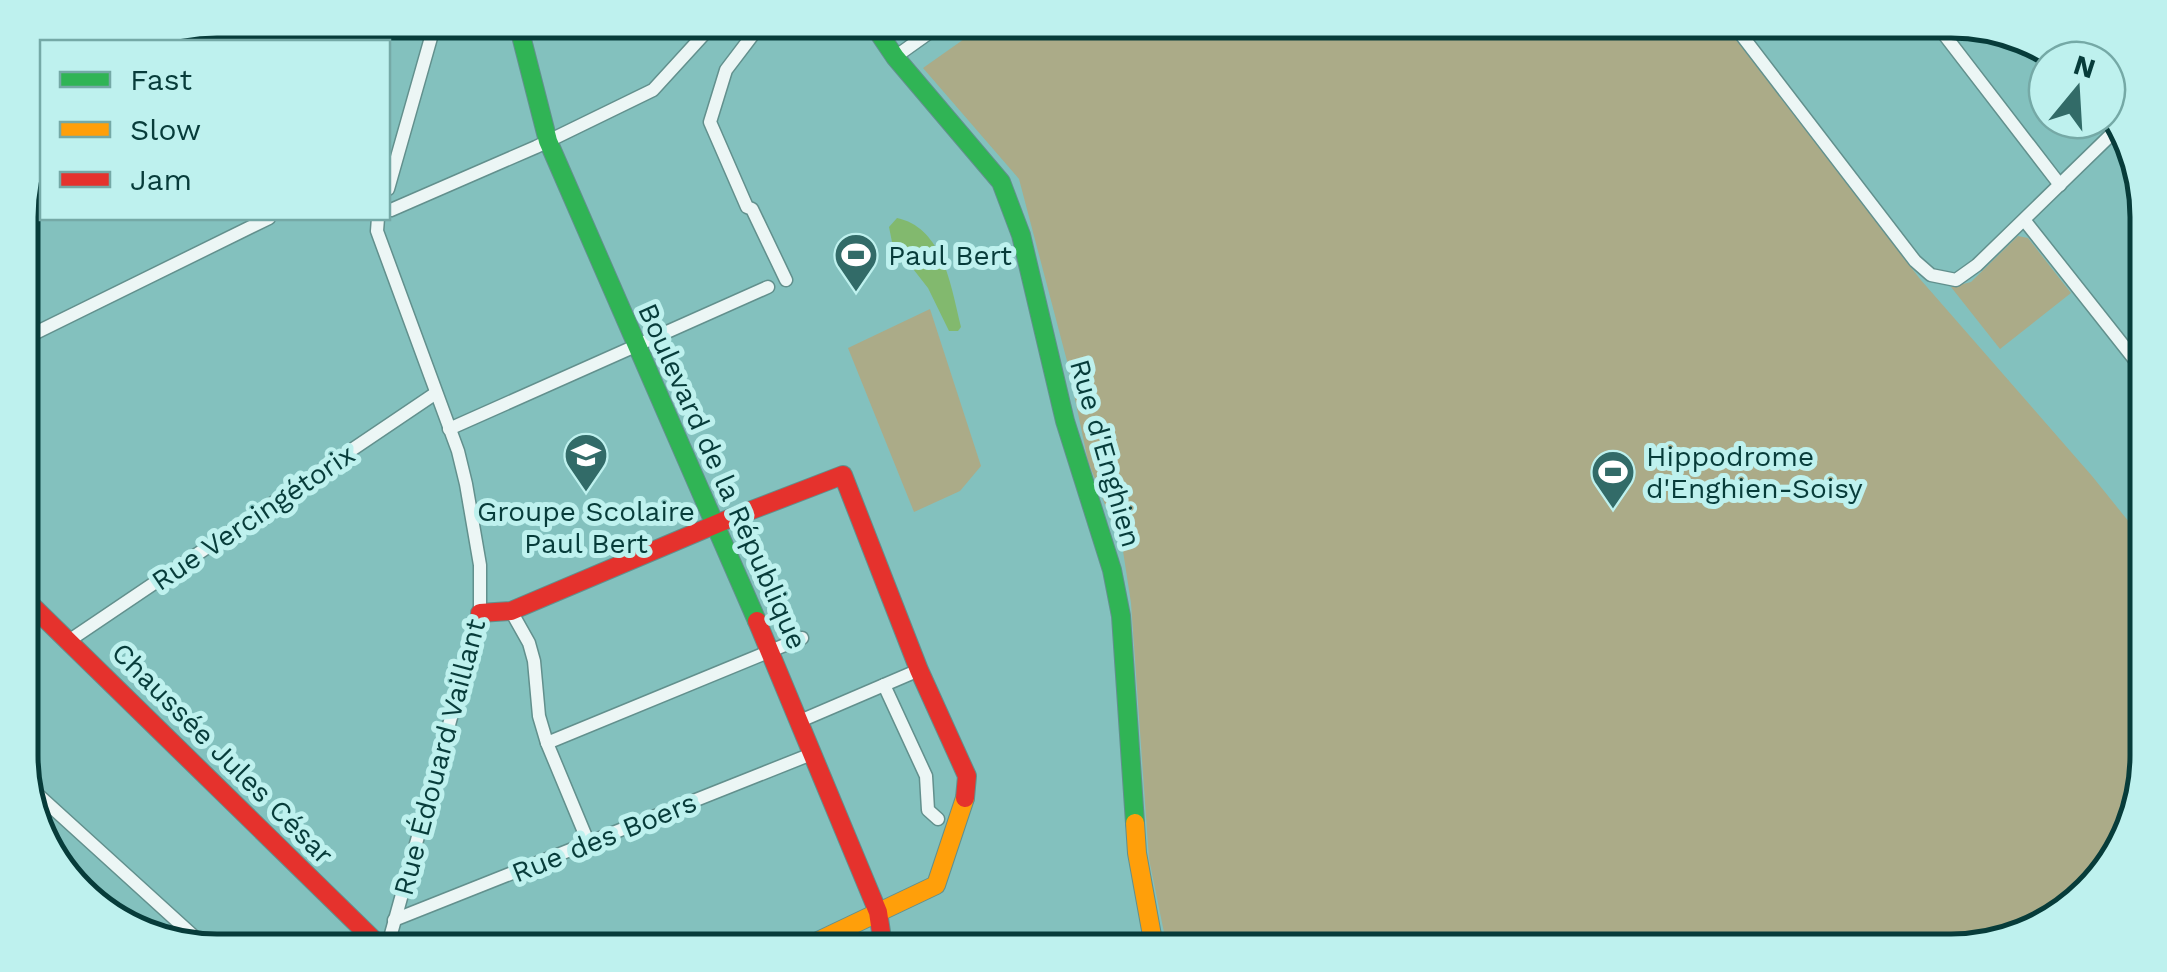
<svg xmlns="http://www.w3.org/2000/svg" width="2167" height="972" font-family="'Work Sans',sans-serif">
<style>
.green{fill:#abab88}
.water{fill:#82b96e}
.lines{fill:none;stroke-linecap:round;stroke-linejoin:round}
.street-casing{stroke:#62908d;stroke-width:15}
.fast-casing{stroke:#62908d;stroke-width:20}
.slow-casing{stroke:#62908d;stroke-width:20}
.jam-casing{stroke:#62908d;stroke-width:20}
.street{stroke:#ecf6f5;stroke-width:12}
.fast{stroke:#30b455;stroke-width:18}
.slow{stroke:#ff9f0a;stroke-width:18}
.jam{stroke:#e5322d;stroke-width:18}
.labels{text-anchor:middle;stroke-width:10;stroke-linejoin:round;paint-order:stroke}
.poi-label{font-size:28px;fill:#073c3a;stroke:#bef1ee;text-anchor:start}
.street-label{font-size:28px;fill:#073c3a;stroke:#bef1ee}
.rim{fill:none;stroke:#073c3a;stroke-width:5}
</style>
<rect width="100%" height="100%" fill="#83c1be"/>
<g class="green">
<polygon points="991,20 1721,20 1920,279 2092,476 2146,543 2147,756 2132,831 2060,918 1962,952 1168,952 1149,859 1131,603 1123,551 1088,461 1067,361 1019,179 923,68"/>
<polygon points="2018,236 2028,238 2071,293 2000,349 1951,287 1971,282"/>
<polygon points="930,309 981,466 960,491 914,512 848,348"/>
</g>
<path class="water" d="M897,218C944,228 951,288 961,327L958,331H949L928,288L892,242L889,227Z"/>
<g class="lines">
<defs>
<g id="street">
<polyline points="302,20 310,42"/>
<polyline points="764,20 726,70 710,122 747,207 752,209 786,280"/>
<polyline points="1730,20 1915,261 1931,275 1956,280 1977,265 2119,127"/>
<polyline points="1933,20 2060,185"/>
<polyline points="895,57 947,20"/>
<polyline points="27,181 42,174"/>
<polyline points="388,189 436,20"/>
<polyline points="391,210 536,147 653,90 717,20"/>
<polyline points="378,218 377,231 458,451 466,484 480,565 480,613 386,952"/>
<polyline points="2025,221 2146,374"/>
<polyline points="21,340 269,218"/>
<polyline points="449,429 768,287"/>
<polyline points="511,611 529,643 534,661 539,716 547,743 589,844"/>
<polyline points="70,640 436,393"/>
<polyline points="884,685 926,776 928,810 938,819"/>
<polyline points="800,721 919,670"/>
<polyline points="547,743 802,638"/>
<polyline points="35,792 210,951"/>
<polyline points="394,920 814,753"/>
</g>
<g id="fast">
<polyline points="517,20 548,141 757,621"/>
<polyline points="870,20 895,57 1001,182 1021,235 1065,421 1112,570 1121,616 1135,823"/>
</g>
<g id="slow">
<polyline points="1135,823 1137,853 1155,952"/>
<polyline points="795,952 936,885 965,798"/>
</g>
<g id="jam">
<polyline points="21,595 386,952"/>
<polyline points="480,613 511,611 726,520 843,475 919,670 967,776 965,798"/>
<polyline points="757,621 878,912 884,952"/>
</g>
</defs>
<use href="#street" class="street-casing"/>
<use href="#fast" class="fast-casing"/>
<use href="#slow" class="slow-casing"/>
<use href="#jam" class="jam-casing"/>
<use href="#street" class="street"/>
<use href="#fast" class="fast"/>
<use href="#slow" class="slow"/>
<use href="#jam" class="jam"/>
</g>
<defs>
<symbol id="stadium-pin" viewBox="-11 -11 22 30"><path d="M0 17L-7.5 6A9.5 9.5 0 1 1 7.5 6Z" fill="#326b68" stroke="#bef1ee"/><path d="M0-5a6.5 5 0 1 0 0 10a6.5 5 0 1 0 0-10ZM-3.5-1.8h7v3.6h-7Z" fill="#fff"/></symbol>
<symbol id="school-pin" viewBox="-11 -11 22 30"><path d="M0 17L-7.5 6A9.5 9.5 0 1 1 7.5 6Z" fill="#326b68" stroke="#bef1ee"/><path d="M0-5L7-2L0 1L-7-2ZM-4 1L0 2.5L4 1V4Q0 6-4 4Z" fill="#fff"/></symbol>
</defs>
<g fill-rule="evenodd">
<use href="#stadium-pin" x="831" y="230" width="50" height="68"/>
<use href="#school-pin" x="561" y="430" width="50" height="68"/>
<use href="#stadium-pin" x="1588" y="447" width="50" height="68"/>
</g>
<g class="labels">
<g class="poi-label">
<text x="888" y="265">Paul Bert</text>
<text x="1646" y="466">Hippodrome<tspan x="1646" dy="32">d'Enghien-Soisy</tspan></text>
<text x="586" y="521" text-anchor="middle">Groupe Scolaire<tspan x="586" dy="32">Paul Bert</tspan></text>
</g>
<g class="street-label">
<text transform="translate(1106 453) rotate(74)" y="10">Rue d'Enghien</text>
<text transform="translate(723 476) rotate(66)" y="10">Boulevard de la République</text>
<text transform="translate(253 517) rotate(-34)" y="10">Rue Vercingétorix</text>
<text transform="translate(223 753) rotate(45)" y="10">Chaussée Jules César</text>
<text transform="translate(439 757) rotate(-75)" y="10">Rue Édouard Vaillant</text>
<text transform="translate(604 837) rotate(-22)" y="10">Rue des Boers</text>
</g>
</g>
<path d="M0 0H2167V972H0ZM217 38H1951A179 179 0 0 1 2130 217V755A179 179 0 0 1 1951 934H217A179 179 0 0 1 38 755V217A179 179 0 0 1 217 38Z" fill="#bef1ee" fill-rule="evenodd"/>
<path class="rim" d="M217 38H1951A179 179 0 0 1 2130 217V755A179 179 0 0 1 1951 934H217A179 179 0 0 1 38 755V217A179 179 0 0 1 217 38Z"/>
<rect x="40" y="40" width="350" height="180" fill="#bef1ee" stroke="#75a9a6" stroke-width="2.5"/>
<rect x="60" y="72" width="50" height="15" fill="#30b455" stroke="#75a9a6" stroke-width="2.5"/>
<text x="130" y="90" font-size="30" fill="#073c3a">Fast</text>
<rect x="60" y="122" width="50" height="15" fill="#ff9f0a" stroke="#75a9a6" stroke-width="2.5"/>
<text x="130" y="140" font-size="30" fill="#073c3a">Slow</text>
<rect x="60" y="172" width="50" height="15" fill="#e5322d" stroke="#75a9a6" stroke-width="2.5"/>
<text x="130" y="190" font-size="30" fill="#073c3a">Jam</text>
<g transform="translate(2077 90) rotate(18)"><circle r="48" fill="#bef1ee" stroke="#75a9a6" stroke-width="2.5"/>
<path d="M0-8L18 38L0 25L-18 38Z" fill="#326b68"/>
<text y="-15" font-size="28" font-weight="bold" text-anchor="middle" fill="#073c3a">N</text>
</g>
</svg>
